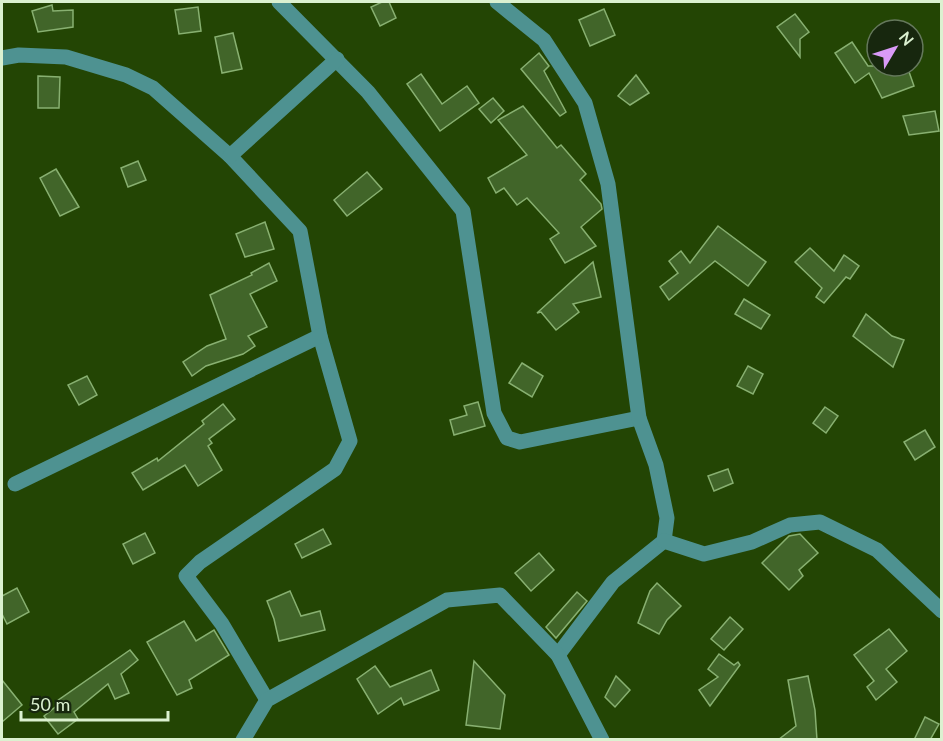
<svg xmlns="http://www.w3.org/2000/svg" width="943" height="741" font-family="Lato,sans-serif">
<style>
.building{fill:#416529;stroke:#88b071;stroke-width:1.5}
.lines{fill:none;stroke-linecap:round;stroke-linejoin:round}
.minor{stroke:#4e9291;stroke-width:15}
</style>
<rect width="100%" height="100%" fill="#234504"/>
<g class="building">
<polygon points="382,2 389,2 396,18 380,26 371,7"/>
<polygon points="52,5 53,11 73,10 73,27 38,32 32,11"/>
<polygon points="198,7 201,31 179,34 175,10"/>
<polygon points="604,9 615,35 590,46 579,20"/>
<polygon points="795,14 809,32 800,39 800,57 777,27"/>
<polygon points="233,33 242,69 222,73 215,37"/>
<polygon points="852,42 868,66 907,66 914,86 882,98 869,73 855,83 835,53"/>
<polygon points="539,53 549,66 544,71 566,112 560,116 521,69"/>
<polygon points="421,74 442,104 467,86 479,103 440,131 407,84"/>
<polygon points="636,75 649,93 630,105 618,96"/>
<polygon points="38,76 60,77 59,108 38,108"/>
<polygon points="493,98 504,111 491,123 479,109"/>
<polygon points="523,106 557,148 561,145 586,174 580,180 601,204 602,209 581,227 596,246 565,263 550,239 559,233 527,198 517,205 504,188 496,193 488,178 527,155 498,120"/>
<polygon points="935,111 939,131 909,135 903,116"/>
<polygon points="138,161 146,180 128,187 121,168"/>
<polygon points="56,169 79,207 60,216 40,178"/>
<polygon points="367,172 382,189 347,216 334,200"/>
<polygon points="265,222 274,249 245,257 236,234"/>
<polygon points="718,226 766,262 748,286 715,261 669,300 660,287 678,273 669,261 681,251 690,263"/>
<polygon points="810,248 834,271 844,255 859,266 850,279 846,277 824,303 816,297 822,288 795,262"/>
<polygon points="593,262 601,297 573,304 579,312 556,330 541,312 537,313"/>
<polygon points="269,263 277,281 250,294 267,327 248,336 255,346 243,354 206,366 192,376 183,362 207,346 226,339 210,295 252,275 251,273"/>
<polygon points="744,299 770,315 761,329 735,314"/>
<polygon points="866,314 892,336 904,340 893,367 853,336"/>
<polygon points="522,363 543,376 532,397 509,383"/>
<polygon points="748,366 763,374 753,394 737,386"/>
<polygon points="87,376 97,395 79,405 68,385"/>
<polygon points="478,402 485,426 454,435 450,420 467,415 464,406"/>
<polygon points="223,404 235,419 209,439 212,443 208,446 222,470 198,486 185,465 143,490 132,473 157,458 158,461 204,424 202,421"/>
<polygon points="825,407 838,416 826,433 813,423"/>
<polygon points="925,430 935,447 915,460 904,442"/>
<polygon points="728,469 733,483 714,491 708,476"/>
<polygon points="323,529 331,544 302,558 295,544"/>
<polygon points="145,533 155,553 133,564 123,544"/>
<polygon points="800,534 818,553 799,570 803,576 789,590 762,563 789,536"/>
<polygon points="539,553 554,570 531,591 515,573"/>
<polygon points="657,583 681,606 667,620 659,634 638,623 650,591"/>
<polygon points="17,588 29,612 7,624 2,614 2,596"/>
<polygon points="290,591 301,616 320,611 325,630 279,641 274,619 267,601"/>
<polygon points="577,592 587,601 556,638 546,627"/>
<polygon points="730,617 743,629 724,650 711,639"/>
<polygon points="184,621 196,641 214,630 229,655 189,680 192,688 177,695 147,642"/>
<polygon points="889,629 907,651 886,669 897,682 876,700 867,687 874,681 854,655"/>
<polygon points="130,650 138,660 121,674 129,693 115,699 108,684 74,712 78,719 58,734 44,716 59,704 57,701"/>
<polygon points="719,654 734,665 738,662 740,665 710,706 699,690 718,677 708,669"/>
<polygon points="474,661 505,695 500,729 466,725"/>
<polygon points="375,666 390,687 431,670 439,690 404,705 401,698 378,714 357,679"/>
<polygon points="616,676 630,690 615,707 605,697"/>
<polygon points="808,676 815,710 817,740 778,740 796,726 788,680"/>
<polygon points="2,680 22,705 2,722"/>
<polygon points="925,717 939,724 930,740 914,740"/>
</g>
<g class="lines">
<g class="minor">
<polyline points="279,2 368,92 463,211 494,413 507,438 520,442 639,418"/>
<polyline points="497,2 544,40 585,103 608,184 639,418 656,465 667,518 664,541 613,582 558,655"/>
<polyline points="2,58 19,55 66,57 126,75 153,88 230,156 300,231 320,336 350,441 335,469 200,562 186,576 222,624 267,700"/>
<polyline points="230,156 337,59"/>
<polyline points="15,484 320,336"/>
<polyline points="664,541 704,554 752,542 790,525 820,522 877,550 942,611"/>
<polyline points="243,740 267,700 447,600 500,595 558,655 602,740"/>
</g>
</g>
<rect width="943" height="741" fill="none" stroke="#dbf1d0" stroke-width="6"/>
<g transform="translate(895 48) rotate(51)"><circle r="28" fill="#17270e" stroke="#65785c" stroke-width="1.5"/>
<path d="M0-4.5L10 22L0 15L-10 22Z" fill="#d99af7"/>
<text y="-9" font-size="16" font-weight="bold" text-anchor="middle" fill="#dbf1d0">N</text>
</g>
<path d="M21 711v9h147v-9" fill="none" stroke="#dbf1d0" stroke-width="3"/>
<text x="30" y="711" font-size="18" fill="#dbf1d0" stroke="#17270e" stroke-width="4.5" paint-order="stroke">50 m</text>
</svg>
